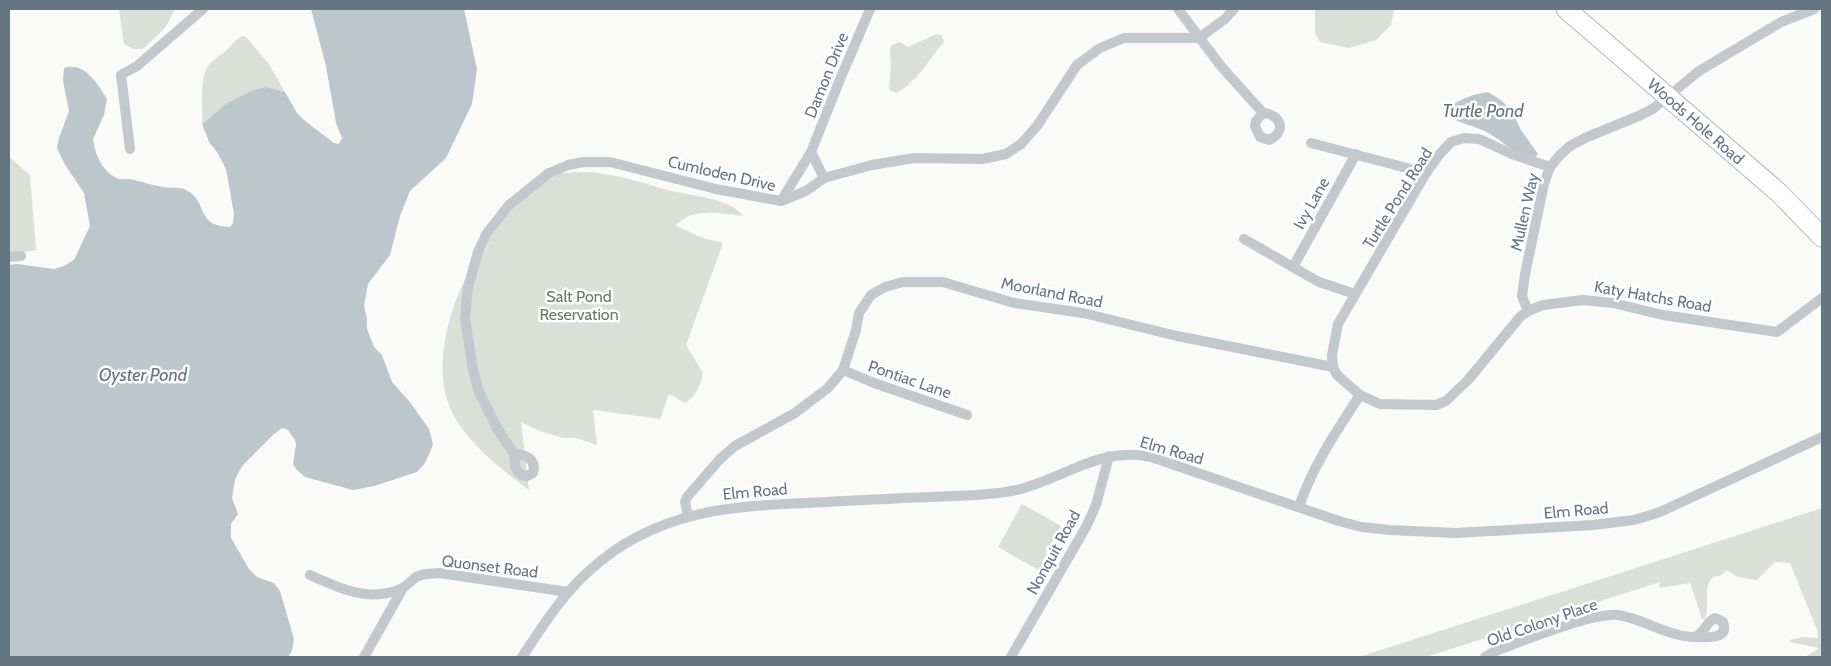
<svg xmlns="http://www.w3.org/2000/svg" width="1831" height="666" font-family="Cabin,sans-serif">
<style>
.green{fill:#dadfd7}
.water{fill:#bbc7cb}
.lines{fill:none;stroke-linecap:round;stroke-linejoin:round}
.highway-casing{stroke:#b4b9bd;stroke-width:21}
.street{stroke:#c3c8cc;stroke-width:10}
.highway{stroke:#fff;stroke-width:19}
.labels{text-anchor:middle;stroke-width:5;stroke-linejoin:round;paint-order:stroke}
.street-label{font-size:16px;fill:#657683;stroke:#fff}
.park-label{font-size:16px;fill:#687a64;stroke:#fff}
.water-label{font-size:18px;font-style:italic;fill:#60757c;stroke:#fff}
</style>
<rect width="100%" height="100%" fill="#fafaf8"/>
<g class="green">
<polygon points="119,9 175,9 165,28 143,49 133,49 124,44"/>
<polygon points="1315,9 1394,9 1391,25 1376,40 1349,48 1320,42 1315,33"/>
<path d="M936,34L942,35L944,42C929,59 918,81 897,93L889,90L891,67L890,53L891,45L900,42L908,47Z"/>
<path d="M243,36L247,38L268,63L285,92L266,87L253,90L227,103L202,124C203,108 199,80 208,66C212,60 220,56 226,51C232,45 235,39 243,36Z"/>
<polygon points="9,157 30,175 36,250 9,255"/>
<path d="M557,173C572,173 588,171 603,174C627,177 649,185 671,191C689,195 733,199 743,216C726,214 706,210 689,216C684,218 680,222 675,225L700,237L723,243L686,345L703,373C700,386 696,396 685,403L669,394L660,419L593,410L597,445L576,438H563L540,431L521,422L529,490C502,470 471,446 454,416C430,374 448,306 472,267C476,260 482,256 486,249C488,246 488,242 490,239C493,232 497,225 501,219C515,200 538,187 557,173Z"/>
<polygon points="1022,504 1061,526 1046,553 1056,559 1047,575 998,547"/>
<path d="M1822,508V657H1805L1819,648L1789,642L1790,640L1803,637L1818,638V632L1790,563L1775,562L1757,580L1738,577L1726,570C1722,575 1721,577 1714,576C1701,588 1711,604 1705,619H1702L1690,583L1659,588L1660,582L1426,657H1359Z"/>
</g>
<g class="water">
<path d="M311,9H464L477,69L472,104L446,158L410,191L400,216L390,255L368,284L364,306L367,319V329L374,347L382,355L392,382L409,401L429,429L433,444L430,452L425,463L417,472L374,486L353,490L305,477L296,469L293,464L296,445L295,440L288,430L282,428L273,435L244,464L238,473L235,480L232,498L238,514L231,524V538L249,569L257,577L274,583L280,591L294,639L292,651L288,657H9V265L17,264L54,269L64,266L74,260L90,226L84,193L64,163L57,148L59,138L69,111L63,81L64,68C84,61 98,84 107,99L104,115L93,139C95,155 103,173 119,179C124,180 129,178 134,180C144,182 154,186 164,187C172,189 179,186 186,190C209,202 195,226 230,227L233,223L234,214L226,169L217,152L209,142L202,124L227,103L253,90L266,87L285,92L297,113L304,120L334,143L339,144L342,138L336,123L326,66Z"/>
<path d="M1488,92L1502,101L1512,112L1521,130L1538,154L1535,157C1515,156 1506,143 1490,134C1477,126 1460,124 1446,115L1448,108C1460,99 1473,94 1488,92Z"/>
</g>
<g class="lines">
<defs>
<polyline id="highway" points="1566,9 1778,192 1822,237"/>
</defs>
<use href="#highway" class="highway-casing"/>
<g class="street">
<path d="M1178,9L1220,65L1263,113C1281,114 1287,132 1269,140L1260,137L1255,126L1256,121L1263,113"/>
<polyline points="1311,143 1426,173"/>
<polyline points="130,149 121,75 137,66 203,9"/>
<polyline points="824,178 811,152 841,77 870,9"/>
<polyline points="781,201 811,152"/>
<polyline points="1244,239 1319,282 1355,294"/>
<polyline points="9,257 21,256"/>
<polyline points="1293,267 1356,154"/>
<polyline points="1528,311 1522,296 1525,274 1544,184 1550,167 1560,155 1570,146 1585,138 1641,115 1654,108 1699,71 1781,22 1814,9"/>
<polyline points="1333,367 1332,355 1338,324 1426,173 1438,156 1451,142 1464,138 1479,139 1512,154 1550,167"/>
<polyline points="843,370 874,383 967,415"/>
<polyline points="1360,395 1380,404 1436,405 1446,401 1468,380 1520,317 1528,311 1543,305 1583,300 1613,303 1663,315 1777,332 1822,298"/>
<path d="M514,454C526,454 537,460 533,473L527,476L522,475L517,471L515,466L514,454L497,428L479,392L473,370L465,318L468,287L478,252L487,233L509,205L549,173L568,165L583,162H610L716,189L781,201L806,191L824,178L872,165L914,158L982,159L1006,154L1021,144L1037,126L1077,65L1100,48L1124,38H1199L1225,19L1234,9"/>
<path d="M688,516L685,502L687,497L720,459L735,446L795,413L828,388L843,370L856,330L859,313L871,295L885,287L903,282H943L1014,303L1083,313L1177,336L1333,367L1337,375L1360,395C1337,430 1312,467 1299,507"/>
<path d="M310,575C341,589 370,603 403,588"/>
<path d="M1715,618L1723,622C1729,640 1707,637 1695,637C1707,631 1706,621 1715,618Z"/>
<polyline points="364,657 403,588 416,577 425,574 440,573 568,592"/>
<path d="M522,657C542,627 562,595 589,571C658,507 738,506 826,502C876,499 927,497 977,495C994,493 1011,493 1027,487C1070,474 1103,447 1151,457L1339,521L1361,527L1390,530L1456,533L1593,525L1634,520L1660,512L1822,437"/>
<polyline points="1011,657 1086,527 1096,505 1109,456"/>
<path d="M1485,657L1493,652C1520,642 1593,612 1618,615C1645,619 1668,637 1695,637"/>
</g>
<use href="#highway" class="highway"/>
</g>
<g class="labels">
<g class="street-label">
<text transform="translate(826 75) rotate(-68)" y="6">Damon Drive</text>
<text transform="translate(1696 121) rotate(41)" y="6">Woods Hole Road</text>
<text transform="translate(722 173) rotate(13)" y="6">Cumloden Drive</text>
<text transform="translate(1397 198) rotate(-58)" y="6">Turtle Pond Road</text>
<text transform="translate(1311 203) rotate(-61)" y="6">Ivy Lane</text>
<text transform="translate(1524 212) rotate(-77)" y="6">Mullen Way</text>
<text transform="translate(1052 292) rotate(11)" y="6">Moorland Road</text>
<text transform="translate(1653 296) rotate(10)" y="6">Katy Hatchs Road</text>
<text transform="translate(910 379) rotate(19)" y="6">Pontiac Lane</text>
<text transform="translate(1172 450) rotate(16)" y="6">Elm Road</text>
<text transform="translate(755 491) rotate(-5)" y="6">Elm Road</text>
<text transform="translate(1576 510) rotate(-5)" y="6">Elm Road</text>
<text transform="translate(1053 552) rotate(-61)" y="6">Nonquit Road</text>
<text transform="translate(490 566) rotate(7)" y="6">Quonset Road</text>
<text transform="translate(1542 622) rotate(-19)" y="6">Old Colony Place</text>
</g>
<g class="park-label">
<text x="579" y="302">Salt Pond<tspan x="579" dy="18">Reservation</tspan></text>
</g>
<g class="water-label">
<text x="1483" y="117">Turtle Pond</text>
<text x="143" y="381">Oyster Pond</text>
</g>
</g>
<rect width="1831" height="666" fill="none" stroke="#657683" stroke-width="20"/>
</svg>
